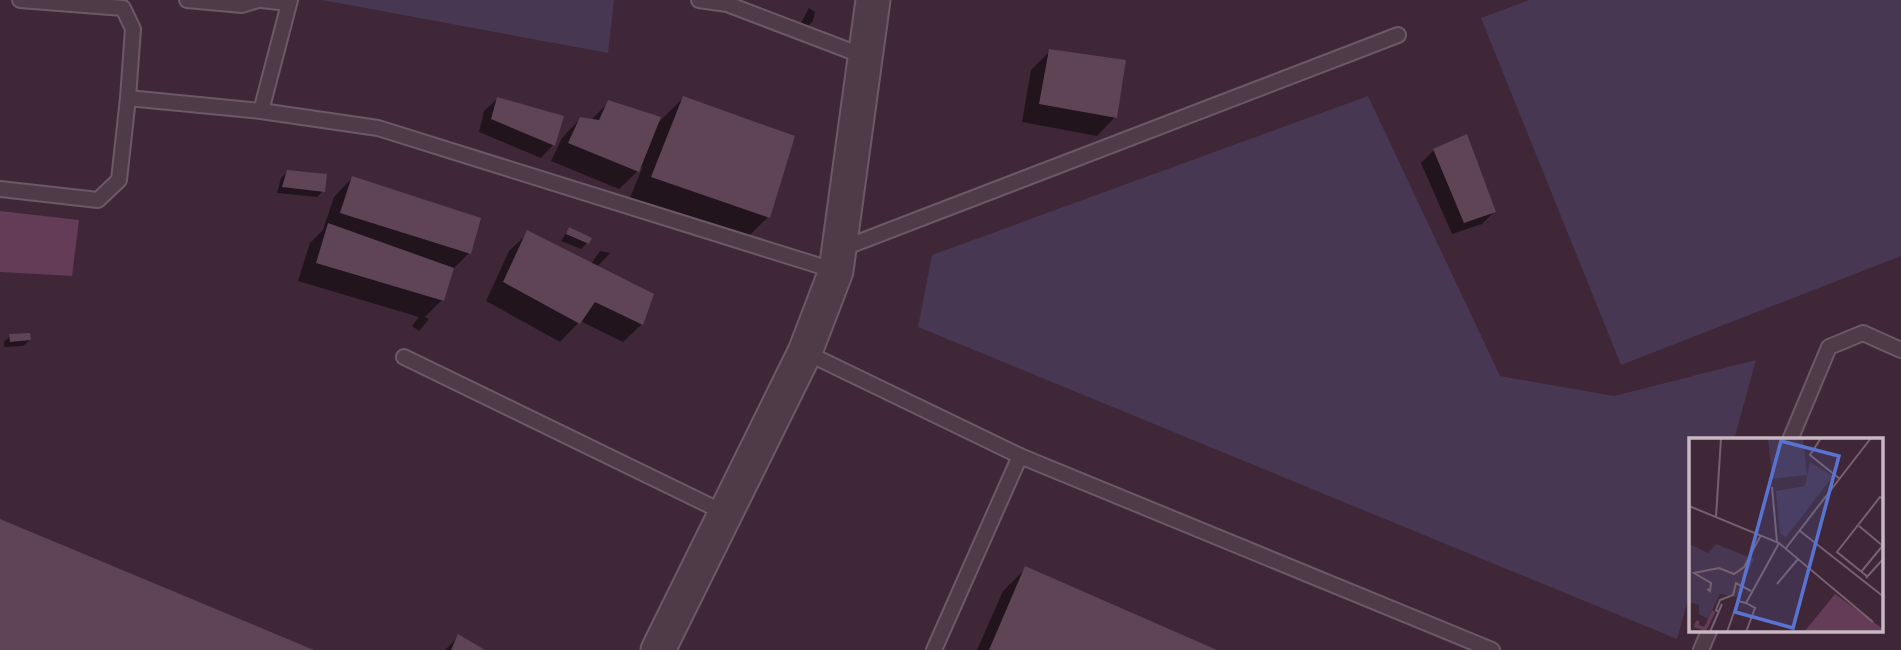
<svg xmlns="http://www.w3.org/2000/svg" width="1901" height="650" font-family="Ubuntu,sans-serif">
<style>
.green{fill:#473752}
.water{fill:#643c57}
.shadow{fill:#0007}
.building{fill:#5e4455}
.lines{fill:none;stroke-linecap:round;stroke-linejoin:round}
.service-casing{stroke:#6c5966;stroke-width:18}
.tertiary-casing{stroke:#6c5966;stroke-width:37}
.service{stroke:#4f3b48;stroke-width:14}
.tertiary{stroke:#4f3b48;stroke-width:33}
.inset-river{fill:none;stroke:#643c57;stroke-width:3.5}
.inset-road{fill:none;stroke:#76616f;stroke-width:2}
.view{fill:#5973d1;fill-opacity:0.15;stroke:#5973d1;stroke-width:3.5}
.inset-edge{fill:none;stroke:#c9b8c3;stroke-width:3.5}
</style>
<rect width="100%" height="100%" fill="#3f2737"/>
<g class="green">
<polygon points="322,0 614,0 608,53"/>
<polygon points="1529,0 1901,0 1901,256 1621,365 1481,18"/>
<polygon points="1368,96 1500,376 1614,396 1756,360 1734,440 1691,440 1691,589 1677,639 918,327 932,255"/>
</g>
<polygon class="water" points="0,211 79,220 72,276 0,272"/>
<g class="shadow">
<polygon points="809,8 815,12 813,21 807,27 801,23"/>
<polygon points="1050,51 1115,117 1097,136 1022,122 1031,70"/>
<polygon points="683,98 768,217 745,240 629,200 643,166 619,189 551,161 562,138 580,119 590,121 609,102 656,125"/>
<polygon points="497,99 553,145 541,158 479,132 484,111"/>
<polygon points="1434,150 1494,212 1482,224 1452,234 1421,163"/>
<polygon points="287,172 323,191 317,197 277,193 281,178"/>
<polygon points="352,178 469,253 452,270 442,300 425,317 429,319 419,331 412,326 419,317 298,281 310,243 323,230 334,197"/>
<polygon points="569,229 587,243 581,249 561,241"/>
<polygon points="528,233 591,264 600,251 610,253 597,267 642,324 623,342 580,321 560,342 486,301 509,251"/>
<polygon points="10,336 30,340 23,346 4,347 4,342"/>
<polygon points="1026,568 1213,650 977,650 1003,591"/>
<polygon points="458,637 482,650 445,650"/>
</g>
<g class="building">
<polygon points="1049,49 1126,60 1117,118 1039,104"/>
<polygon points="683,96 795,136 770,218 651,177"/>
<polygon points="497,97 564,116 555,146 491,119"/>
<polygon points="608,100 661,117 639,172 568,143 580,117 599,120"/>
<polygon points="1467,134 1496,212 1464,223 1433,149"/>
<polygon points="287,170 327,174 325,192 282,187"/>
<polygon points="352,176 481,218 471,254 340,213"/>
<polygon points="328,223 454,268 444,301 316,263"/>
<polygon points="569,227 592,238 589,244 566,234"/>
<polygon points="527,230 654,294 643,325 595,302 580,324 503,282"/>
<polygon points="30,333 31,340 10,342 9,334"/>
<polygon points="0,519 314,650 0,650"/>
<polygon points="1025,566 1217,650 989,650"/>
<polygon points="458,634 485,650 451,650"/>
</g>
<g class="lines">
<defs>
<g id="service">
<polyline points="20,0 123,8 133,29 128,98 261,111 378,128 836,271"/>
<polyline points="187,0 242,5 258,0"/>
<polyline points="261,0 289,3"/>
<polyline points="699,0 727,4 866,57"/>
<polyline points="261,111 290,0"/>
<polyline points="0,189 98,200 119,180 128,98"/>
<polyline points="841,249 1398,35"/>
<polyline points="805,352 1020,456 1492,650"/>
<polyline points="404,357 725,513"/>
<polyline points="1790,440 1829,347 1863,333 1901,350"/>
<polyline points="934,650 1020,456"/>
<polyline points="1701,650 1709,631"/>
</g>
<polyline id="tertiary" points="658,650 805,352 836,271 873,0"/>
</defs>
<use href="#service" class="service-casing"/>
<use href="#tertiary" class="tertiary-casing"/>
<use href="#service" class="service"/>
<use href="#tertiary" class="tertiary"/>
</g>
<g transform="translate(1689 438)">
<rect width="194" height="194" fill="#3f2737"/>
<path d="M79,0H114L118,37L83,41ZM121,24L144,38L97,99L91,96L87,53L116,48ZM0,106L19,115L27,106L65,121L47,159L31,156L19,181L10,176V167L0,164Z" fill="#473752"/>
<path d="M146,156L194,191V194H115Z" fill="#643c57"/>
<path class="inset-river" d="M9,183L7,188L16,191L25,173"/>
<path class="inset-road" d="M132,0L121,17L151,41M83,49L88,104M0,68L90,105L184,184M27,79L32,0M170,88L194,108M111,93L195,159M97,110L182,0M172,134L195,106M179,139L148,114L191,59L195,61M177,140L195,120M88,146L109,121M18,151L21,153L22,145L5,135L30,130L45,136L55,129L72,97M30,174L27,172L31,162L44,157L47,145L62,153M21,194L33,166M38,194L49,163L57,165L90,105M57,194L66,170L57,165"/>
<path class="view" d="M92,3L150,18L104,190L46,174Z"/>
<rect width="194" height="194" class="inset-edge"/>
</g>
</svg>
